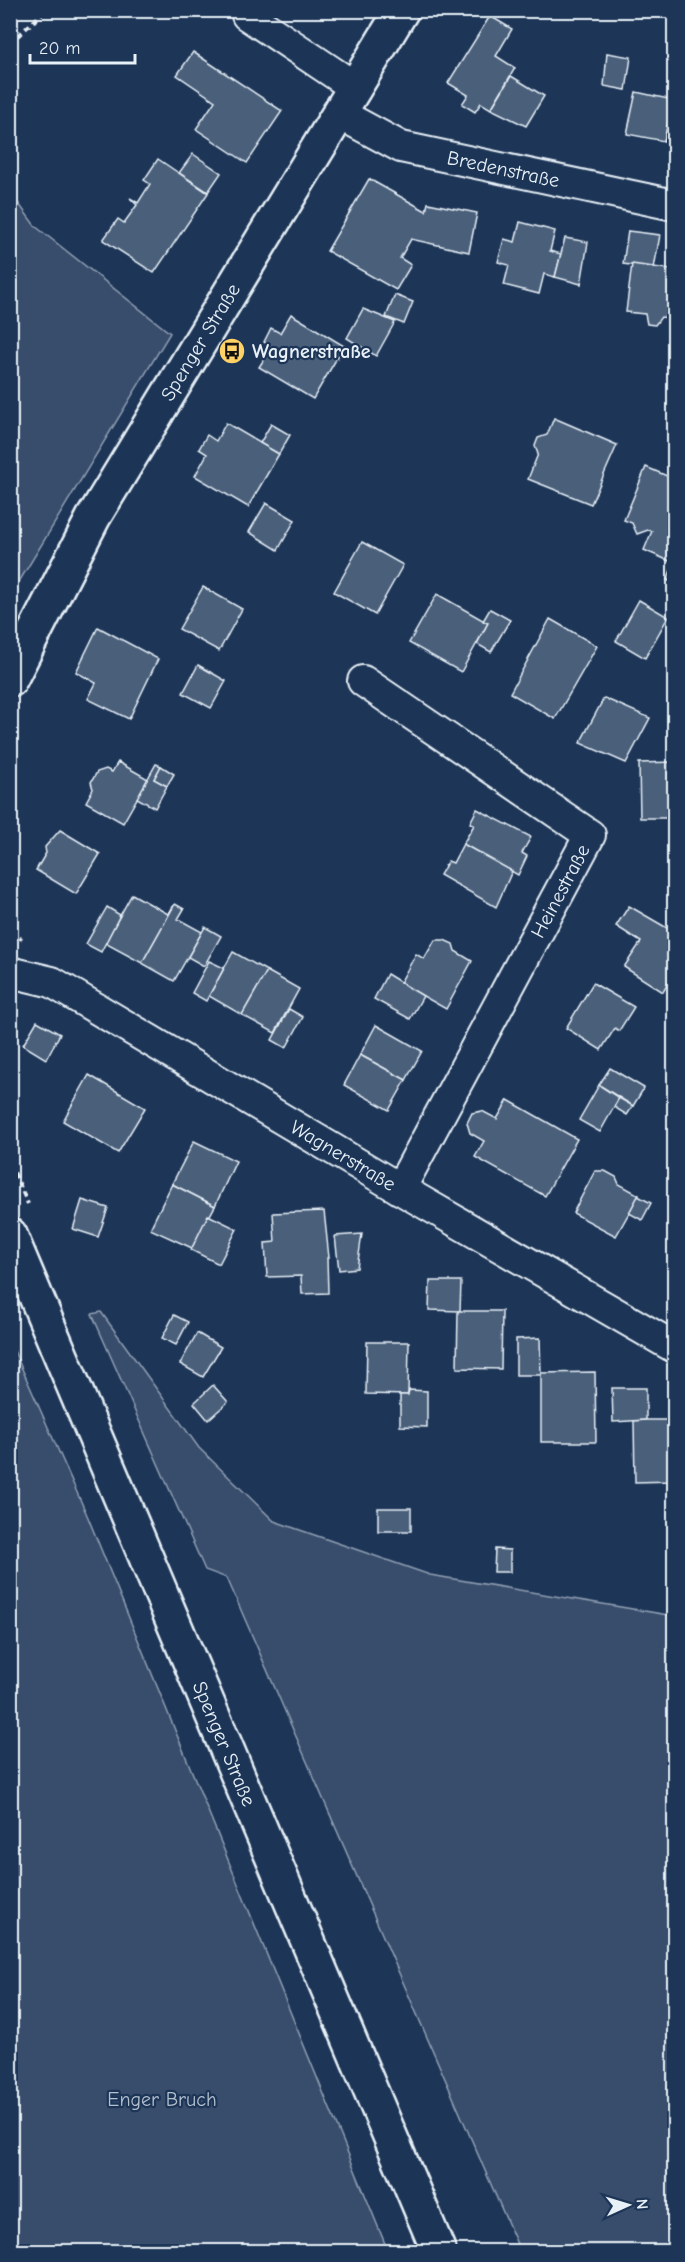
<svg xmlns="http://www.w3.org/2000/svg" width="685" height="2262" font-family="'Comic Neue',sans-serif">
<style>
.green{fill:#374d6c;stroke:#909fb2;stroke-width:1.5}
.building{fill:#495e7a;stroke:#e8f1f8;stroke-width:1.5}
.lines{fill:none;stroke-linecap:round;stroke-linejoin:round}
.street-casing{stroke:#e8f1f8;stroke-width:34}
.secondary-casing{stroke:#e8f1f8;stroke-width:38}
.path{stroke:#e8f1f8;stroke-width:4;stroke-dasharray:6 4.5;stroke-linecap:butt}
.street{stroke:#1d3557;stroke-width:30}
.secondary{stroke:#1d3557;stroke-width:33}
.labels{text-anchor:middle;stroke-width:4.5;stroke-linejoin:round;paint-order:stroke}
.street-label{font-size:20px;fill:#e8f1f8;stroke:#1d3557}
.poi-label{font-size:20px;font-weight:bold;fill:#e8f1f8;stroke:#1d3557;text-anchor:start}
.park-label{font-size:20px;fill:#b3c0ce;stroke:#1d3557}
</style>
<rect width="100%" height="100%" fill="#1d3557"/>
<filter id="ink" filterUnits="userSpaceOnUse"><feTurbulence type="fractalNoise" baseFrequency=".0167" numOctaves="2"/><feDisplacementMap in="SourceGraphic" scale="12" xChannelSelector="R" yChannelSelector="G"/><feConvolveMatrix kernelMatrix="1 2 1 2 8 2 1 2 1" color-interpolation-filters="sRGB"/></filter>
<g filter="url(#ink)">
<g class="green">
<polygon points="11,193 35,226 170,333 11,595"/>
<polygon points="101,1312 199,1448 274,1521 430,1575 674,1616 674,2251 520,2251 227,1578 205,1570 92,1314"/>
<polygon points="11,1344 87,1515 388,2251 11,2251"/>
</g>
<g class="building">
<polygon points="490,16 512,29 496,56 515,68 491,109 481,103 475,112 462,104 468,95 448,83"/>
<polygon points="193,52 282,111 247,163 196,129 215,101 177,75"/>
<polygon points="607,53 631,57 626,90 604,86"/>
<polygon points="511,76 544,96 526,126 491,109"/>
<polygon points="636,92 673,100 664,141 627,134"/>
<polygon points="673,100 674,100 674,144 664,141"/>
<polygon points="193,154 221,173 208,192 179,173"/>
<polygon points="158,159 208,193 154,273 103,240 118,219 124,223 137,205 130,198 138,203 150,184 144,180"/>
<polygon points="369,179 426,211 428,203 477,213 469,252 411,239 400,258 411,265 396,290 327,251"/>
<polygon points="520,222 555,231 550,251 561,254 555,277 544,274 539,294 504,285 509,265 498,262 504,239 515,242"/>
<polygon points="628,231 660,235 654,268 623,264"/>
<polygon points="565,238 588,242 581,284 555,277"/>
<polygon points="632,264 674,270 674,319 661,317 655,325 647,324 645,314 626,312"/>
<polygon points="395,295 413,302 404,324 386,317"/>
<polygon points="363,309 395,322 376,356 347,338"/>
<polygon points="291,314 344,346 313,399 259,367 272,347 264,342 271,328 280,333"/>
<polygon points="554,418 617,445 591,504 528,479 538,454 535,446 538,438 547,435"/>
<polygon points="226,423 279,454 248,507 195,476 207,454 199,449 207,435 216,441"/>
<polygon points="271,424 290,435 279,454 260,443"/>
<polygon points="646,467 674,479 674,583 667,580 674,563 644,550 652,531 648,530 637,534 632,523 624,520"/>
<polygon points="266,503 295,520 278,550 249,532"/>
<polygon points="362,542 403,565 375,615 334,592"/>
<polygon points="203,587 242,609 219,651 179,629"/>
<polygon points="437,594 488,623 461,672 409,643"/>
<polygon points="639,600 668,617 645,658 616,641"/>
<polygon points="490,609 510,620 491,652 477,644 488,623 483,621"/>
<polygon points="550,619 597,646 555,719 510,693"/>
<polygon points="98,627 158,659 129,719 88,699 96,683 76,672"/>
<polygon points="198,665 226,681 211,708 183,693"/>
<polygon points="604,698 650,718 626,763 580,743"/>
<polygon points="118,762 148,779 123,823 86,802 93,789 91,782 97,772 106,769 112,772"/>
<polygon points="674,762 674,818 640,818 639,763"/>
<polygon points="156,764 161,766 154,779 167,786 155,808 137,798"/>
<polygon points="161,766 174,774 167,786 154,779"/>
<polygon points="477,809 531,837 522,853 527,856 518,875 463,844 474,825 470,823"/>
<polygon points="60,830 100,854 76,894 36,870 46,853 45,847"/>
<polygon points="463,844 512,871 496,907 440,875 448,861 453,863"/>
<polygon points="132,894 168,914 175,904 142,963 105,943"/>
<polygon points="175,904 184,909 178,919 202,932 174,981 142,963"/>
<polygon points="629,906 674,932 674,974 663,992 624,967 641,942 616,926"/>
<polygon points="107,907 120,915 101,952 86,944"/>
<polygon points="205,927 221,936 204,966 188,957"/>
<polygon points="435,940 444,940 453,944 455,951 472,961 446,1009 400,983 416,954 424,959"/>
<polygon points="233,952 267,971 242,1015 209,996"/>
<polygon points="209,961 224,968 206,1001 192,993"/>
<polygon points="267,971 299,989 275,1033 242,1015"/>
<polygon points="387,974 423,996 410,1019 374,999"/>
<polygon points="593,983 634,1007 619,1031 615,1028 601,1050 566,1028"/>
<polygon points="289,1009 303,1017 286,1048 272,1040"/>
<polygon points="37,1021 60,1034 46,1059 23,1045"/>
<polygon points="376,1025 422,1051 406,1080 360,1055"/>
<polygon points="360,1055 406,1080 389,1110 344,1085"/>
<polygon points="610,1068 644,1088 633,1106 599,1085"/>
<polygon points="89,1075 145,1108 118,1153 63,1121"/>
<polygon points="599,1085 619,1098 600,1132 579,1120"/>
<polygon points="619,1098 633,1106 627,1115 614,1107"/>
<polygon points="508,1100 577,1139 545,1196 475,1157 484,1141 470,1133 467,1123 472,1113 482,1111 497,1119"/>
<polygon points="194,1141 236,1161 215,1206 172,1184"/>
<polygon points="595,1171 605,1171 616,1177 619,1184 639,1195 616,1236 573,1213"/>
<polygon points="172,1184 215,1206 192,1248 150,1229"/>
<polygon points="638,1196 651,1203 642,1220 629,1213"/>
<polygon points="82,1200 108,1208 98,1237 73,1229"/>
<polygon points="324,1211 329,1258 327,1258 328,1293 302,1294 301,1276 267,1277 265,1243 275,1242 273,1213"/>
<polygon points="208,1215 237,1229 219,1264 191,1250"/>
<polygon points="362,1234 357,1268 339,1270 335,1236"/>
<polygon points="430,1281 461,1281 460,1311 429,1310"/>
<polygon points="458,1311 502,1311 501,1369 457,1368"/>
<polygon points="174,1315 188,1322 176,1345 162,1338"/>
<polygon points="197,1333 221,1347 203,1377 180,1364"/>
<polygon points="540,1338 541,1375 516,1375 516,1339"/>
<polygon points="367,1342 409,1342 408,1395 366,1394"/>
<polygon points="595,1372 596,1442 541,1442 541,1373"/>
<polygon points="213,1385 228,1402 208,1420 194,1403"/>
<polygon points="612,1388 646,1388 646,1420 613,1422"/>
<polygon points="409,1390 427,1391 427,1427 400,1426 400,1395 408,1395"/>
<polygon points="646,1420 674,1420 674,1481 635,1482 634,1421"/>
<rect x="378" y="1508" width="33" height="23"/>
<polygon points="495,1549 510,1550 510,1572 494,1572"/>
</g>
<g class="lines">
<defs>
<g id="street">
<polyline points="247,15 356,88"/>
<path id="s1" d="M340,114L401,147L674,205"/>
<polyline points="363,681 590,835 400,1189"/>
<path id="s2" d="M10,972L52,982L400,1189L674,1347"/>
</g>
<g id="secondary">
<path id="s3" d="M10,680L93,518L402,10"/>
<path id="s4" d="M10,1235L439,2252"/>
</g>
</defs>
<use href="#street" class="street-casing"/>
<use href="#secondary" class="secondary-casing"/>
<g class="path">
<polyline points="10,43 46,10"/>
<polyline points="10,933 22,939"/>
<polyline points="10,1163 28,1204"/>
</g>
<use href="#street" class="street"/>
<use href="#secondary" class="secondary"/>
</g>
</g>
<defs>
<symbol id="bus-disc" viewBox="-11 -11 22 22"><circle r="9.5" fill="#ffd166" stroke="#1d3557"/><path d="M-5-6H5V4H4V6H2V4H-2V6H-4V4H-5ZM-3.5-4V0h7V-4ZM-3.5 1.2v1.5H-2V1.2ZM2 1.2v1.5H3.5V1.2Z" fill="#111"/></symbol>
</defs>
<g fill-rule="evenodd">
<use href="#bus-disc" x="217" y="336" width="30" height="30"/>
</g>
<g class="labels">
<g class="street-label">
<text dy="7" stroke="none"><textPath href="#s1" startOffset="174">Bredenstraße</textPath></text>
<text dy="7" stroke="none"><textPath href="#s3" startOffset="388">Spenger Straße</textPath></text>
<text transform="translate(560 891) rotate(-62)" y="7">Heinestraße</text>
<text dy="7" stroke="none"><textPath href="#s2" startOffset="382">Wagnerstraße</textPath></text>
<text dy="7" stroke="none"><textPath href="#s4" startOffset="552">Spenger Straße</textPath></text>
</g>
<g class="poi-label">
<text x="252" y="358">Wagnerstraße</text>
</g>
<g class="park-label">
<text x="162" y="2106">Enger Bruch</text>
</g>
</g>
<rect width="685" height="2262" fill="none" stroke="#1d3557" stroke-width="36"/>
<rect x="18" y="18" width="649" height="2226" fill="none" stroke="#e8f1f8" stroke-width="2" filter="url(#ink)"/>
<g transform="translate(628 2205) rotate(86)" stroke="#1d3557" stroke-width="4.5" paint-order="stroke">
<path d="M0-4.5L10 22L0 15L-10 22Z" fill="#e8f1f8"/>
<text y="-9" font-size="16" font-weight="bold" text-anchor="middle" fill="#e8f1f8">N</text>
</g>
<path d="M30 54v9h105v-9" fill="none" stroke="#e8f1f8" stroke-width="3"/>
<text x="39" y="54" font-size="18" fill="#e8f1f8" stroke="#1d3557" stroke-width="4.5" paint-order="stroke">20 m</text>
</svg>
